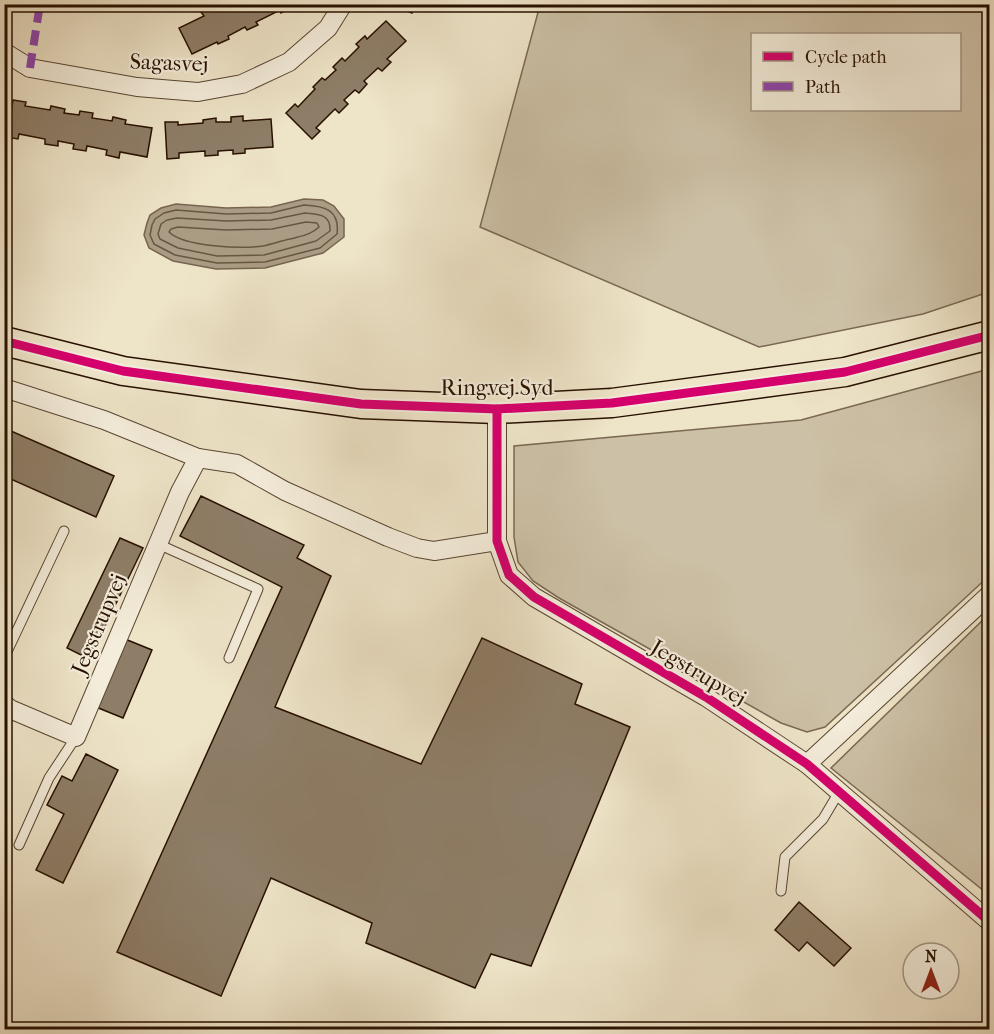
<svg xmlns="http://www.w3.org/2000/svg" width="994" height="1034" font-family="'IM FELL French Canon',serif">
<style>
.green{fill:#ccc0a6;stroke:#7a6853;stroke-width:1.5;fill-rule:evenodd}
.water{fill:#aa9c84;stroke:#76644f;stroke-width:1.5}
.lines{fill:none;stroke-linecap:round;stroke-linejoin:round}
.shore{stroke:#685642;stroke-width:1.5}
.building{fill:#8e7e68;stroke:#271000;stroke-width:1.5}
.service-casing{stroke:#594532;stroke-width:11}
.minor-casing{stroke:#594532;stroke-width:20}
.primary-casing{stroke:#271000;stroke-width:31}
.service{stroke:#f4eddb;stroke-width:9}
.minor{stroke:#f4eddb;stroke-width:18}
.primary{stroke:#eee4c8;stroke-width:28}
.quiet{stroke:#8e44ad;stroke-width:8;stroke-dasharray:15 8;stroke-linecap:butt}
.cycleway-casing{stroke:#f4eddb;stroke-width:13}
.cycleway{stroke:#d6006c;stroke-width:9}
.labels{text-anchor:middle;stroke-width:4.5;stroke-linejoin:round;paint-order:stroke}
.street-label{font-size:22px;fill:#271000;stroke:#f4eddb}
</style>
<rect width="100%" height="100%" fill="#eee4c8"/>
<filter id="stains"><feTurbulence type="fractalNoise" baseFrequency=".00333" numOctaves="4"/><feColorMatrix values="0 0 0 0 .2 0 0 0 0 .09 0 0 0 0 .02 0 0 0 .5 -.17"/></filter>
<radialGradient id="worn" r=".72"><stop offset=".6" stop-color="#630" stop-opacity="0"/><stop offset="1" stop-color="#630" stop-opacity=".3"/></radialGradient>
<g class="green">
<path d="M540,5H989V292L923,314L759,347L480,227ZM752,34H960V110H752Z"/>
<polygon points="989,369 989,576 825,727 807,732 781,723 559,598 533,581 518,562 514,537 514,446 801,420"/>
<polygon points="989,614 989,895 831,768"/>
</g>
<polygon class="water" points="304,199 323,200 334,206 344,219 344,237 323,253 265,268 216,269 173,261 149,248 144,235 147,223 150,215 161,208 176,204 226,208 271,207"/>
<g class="lines">
<g class="shore">
<path d="M304,205C325,206 340,210 337,234L320,248L265,262L217,263L175,255L154,244L150,235L152,225L155,219L164,213L176,210L226,214L271,213Z"/>
<path d="M305,213C318,214 331,214 330,231L316,241L264,255L217,256L178,248L160,239L158,234L161,224L167,220L177,218L226,221L271,220Z"/>
<path d="M306,222L317,223L319,227C311,235 301,236 290,239C281,241 272,244 263,246C242,249 184,247 169,232L171,229L178,227L226,230L272,229Z"/>
</g>
</g>
<g class="building">
<polygon points="228,4 289,4 291,8 281,13 280,10 256,22 258,25 247,30 245,27 228,36 229,39 218,44 217,42 192,54 179,28 204,16 201,12 213,7 215,11"/>
<polygon points="389,4 415,4 412,13"/>
<polygon points="386,21 406,41 387,59 391,62 382,71 378,68 364,81 367,84 359,93 355,90 344,100 348,104 339,113 335,109 316,128 320,131 312,139 286,113 295,104 298,107 315,89 313,87 322,78 325,80 336,70 333,67 342,58 345,61 359,47 356,44 365,36 367,39"/>
<polygon points="13,100 26,102 25,106 50,110 51,106 65,109 64,113 79,115 80,111 93,113 92,118 112,121 113,117 126,120 125,124 152,128 147,157 120,152 119,158 106,155 107,150 87,146 86,151 73,149 74,144 58,141 58,146 45,144 45,139 19,134 18,139 6,137"/>
<polygon points="243,116 243,121 271,119 273,147 245,149 245,153 233,154 233,150 218,151 218,155 205,156 205,151 179,153 179,158 167,159 165,122 178,122 178,125 203,123 203,120 216,118 216,122 231,122 231,117"/>
<polygon points="4,428 114,476 96,517 4,476"/>
<polygon points="201,496 304,545 297,558 331,576 275,707 421,764 482,638 582,684 575,704 630,727 531,966 491,954 475,988 366,943 372,923 271,878 221,996 117,952 282,587 180,536"/>
<polygon points="120,538 143,548 89,659 67,648"/>
<polygon points="125,639 152,650 123,718 96,707"/>
<polygon points="86,754 118,770 63,883 36,870 64,814 47,805 62,776 72,781"/>
<polygon points="799,902 851,948 834,966 807,942 799,951 775,930"/>
</g>
<g class="lines">
<defs>
<g id="service">
<polyline points="158,544 258,589 229,658"/>
<polyline points="4,658 64,531"/>
<polyline points="19,845 49,778 76,737"/>
<polyline points="781,891 785,857 823,819 839,792"/>
</g>
<g id="minor">
<polyline points="4,52 30,68 137,87 198,92 242,84 289,62 328,28 343,4"/>
<polyline points="4,388 104,420 198,458 180,492 76,737 10,709 4,704"/>
<polyline points="497,409 497,541 509,575 534,597 706,697 807,764 990,922"/>
<polyline points="198,458 237,464 285,491 388,537 417,548 434,551 497,541"/>
<polyline points="807,764 990,594"/>
</g>
<polyline id="primary" points="4,341 123,371 361,404 497,409 612,403 845,372 990,335"/>
</defs>
<use href="#service" class="service-casing"/>
<use href="#minor" class="minor-casing"/>
<use href="#primary" class="primary-casing"/>
<use href="#service" class="service"/>
<use href="#minor" class="minor"/>
<use href="#primary" class="primary"/>
<polyline class="quiet" points="30,68 40,4"/>
<defs>
<g id="cycleway">
<polyline points="4,341 123,371 361,404 497,409 612,403 845,372 990,335"/>
<polyline points="497,409 497,541 509,575 534,597 706,697 807,764 990,922"/>
</g>
</defs>
<use href="#cycleway" class="cycleway-casing"/>
<use href="#cycleway" class="cycleway"/>
</g>
<g class="labels">
<g class="street-label">
<text transform="translate(169 62) rotate(2)" y="8">Sagasvej</text>
<text x="497" y="395">Ringvej Syd</text>
<text transform="translate(98 624) rotate(-67)" y="8">Jegstrupvej</text>
<text transform="translate(699 672) rotate(31)" y="8">Jegstrupvej</text>
</g>
</g>
<rect width="994" height="1034" fill="none" stroke="#eee4c8" stroke-width="24"/>
<rect x="6" y="6" width="982" height="1022" fill="none" stroke="#271000" stroke-width="3"/>
<rect x="12" y="12" width="970" height="1010" fill="none" stroke="#271000" stroke-width="1.5"/>
<rect x="751" y="33" width="210" height="78" fill="#f4eddb" stroke="#a29583" stroke-width="1.5"/>
<rect x="763" y="52" width="30" height="9" fill="#d6006c" stroke="#a29583" stroke-width="1.5"/>
<text x="805" y="63" font-size="18" fill="#271000">Cycle path</text>
<rect x="763" y="82" width="30" height="9" fill="#8e44ad" stroke="#a29583" stroke-width="1.5"/>
<text x="805" y="93" font-size="18" fill="#271000">Path</text>
<g transform="translate(931 971)"><circle r="28" fill="#f4eddb" stroke="#a29583" stroke-width="1.5"/>
<path d="M0-4.5L10 22L0 15L-10 22Z" fill="#8f2418"/>
<text y="-9" font-size="16" font-weight="bold" text-anchor="middle" fill="#271000">N</text>
</g>
<rect width="100%" height="100%" filter="url(#stains)"/>
<rect width="100%" height="100%" fill="url(#worn)"/>
</svg>
